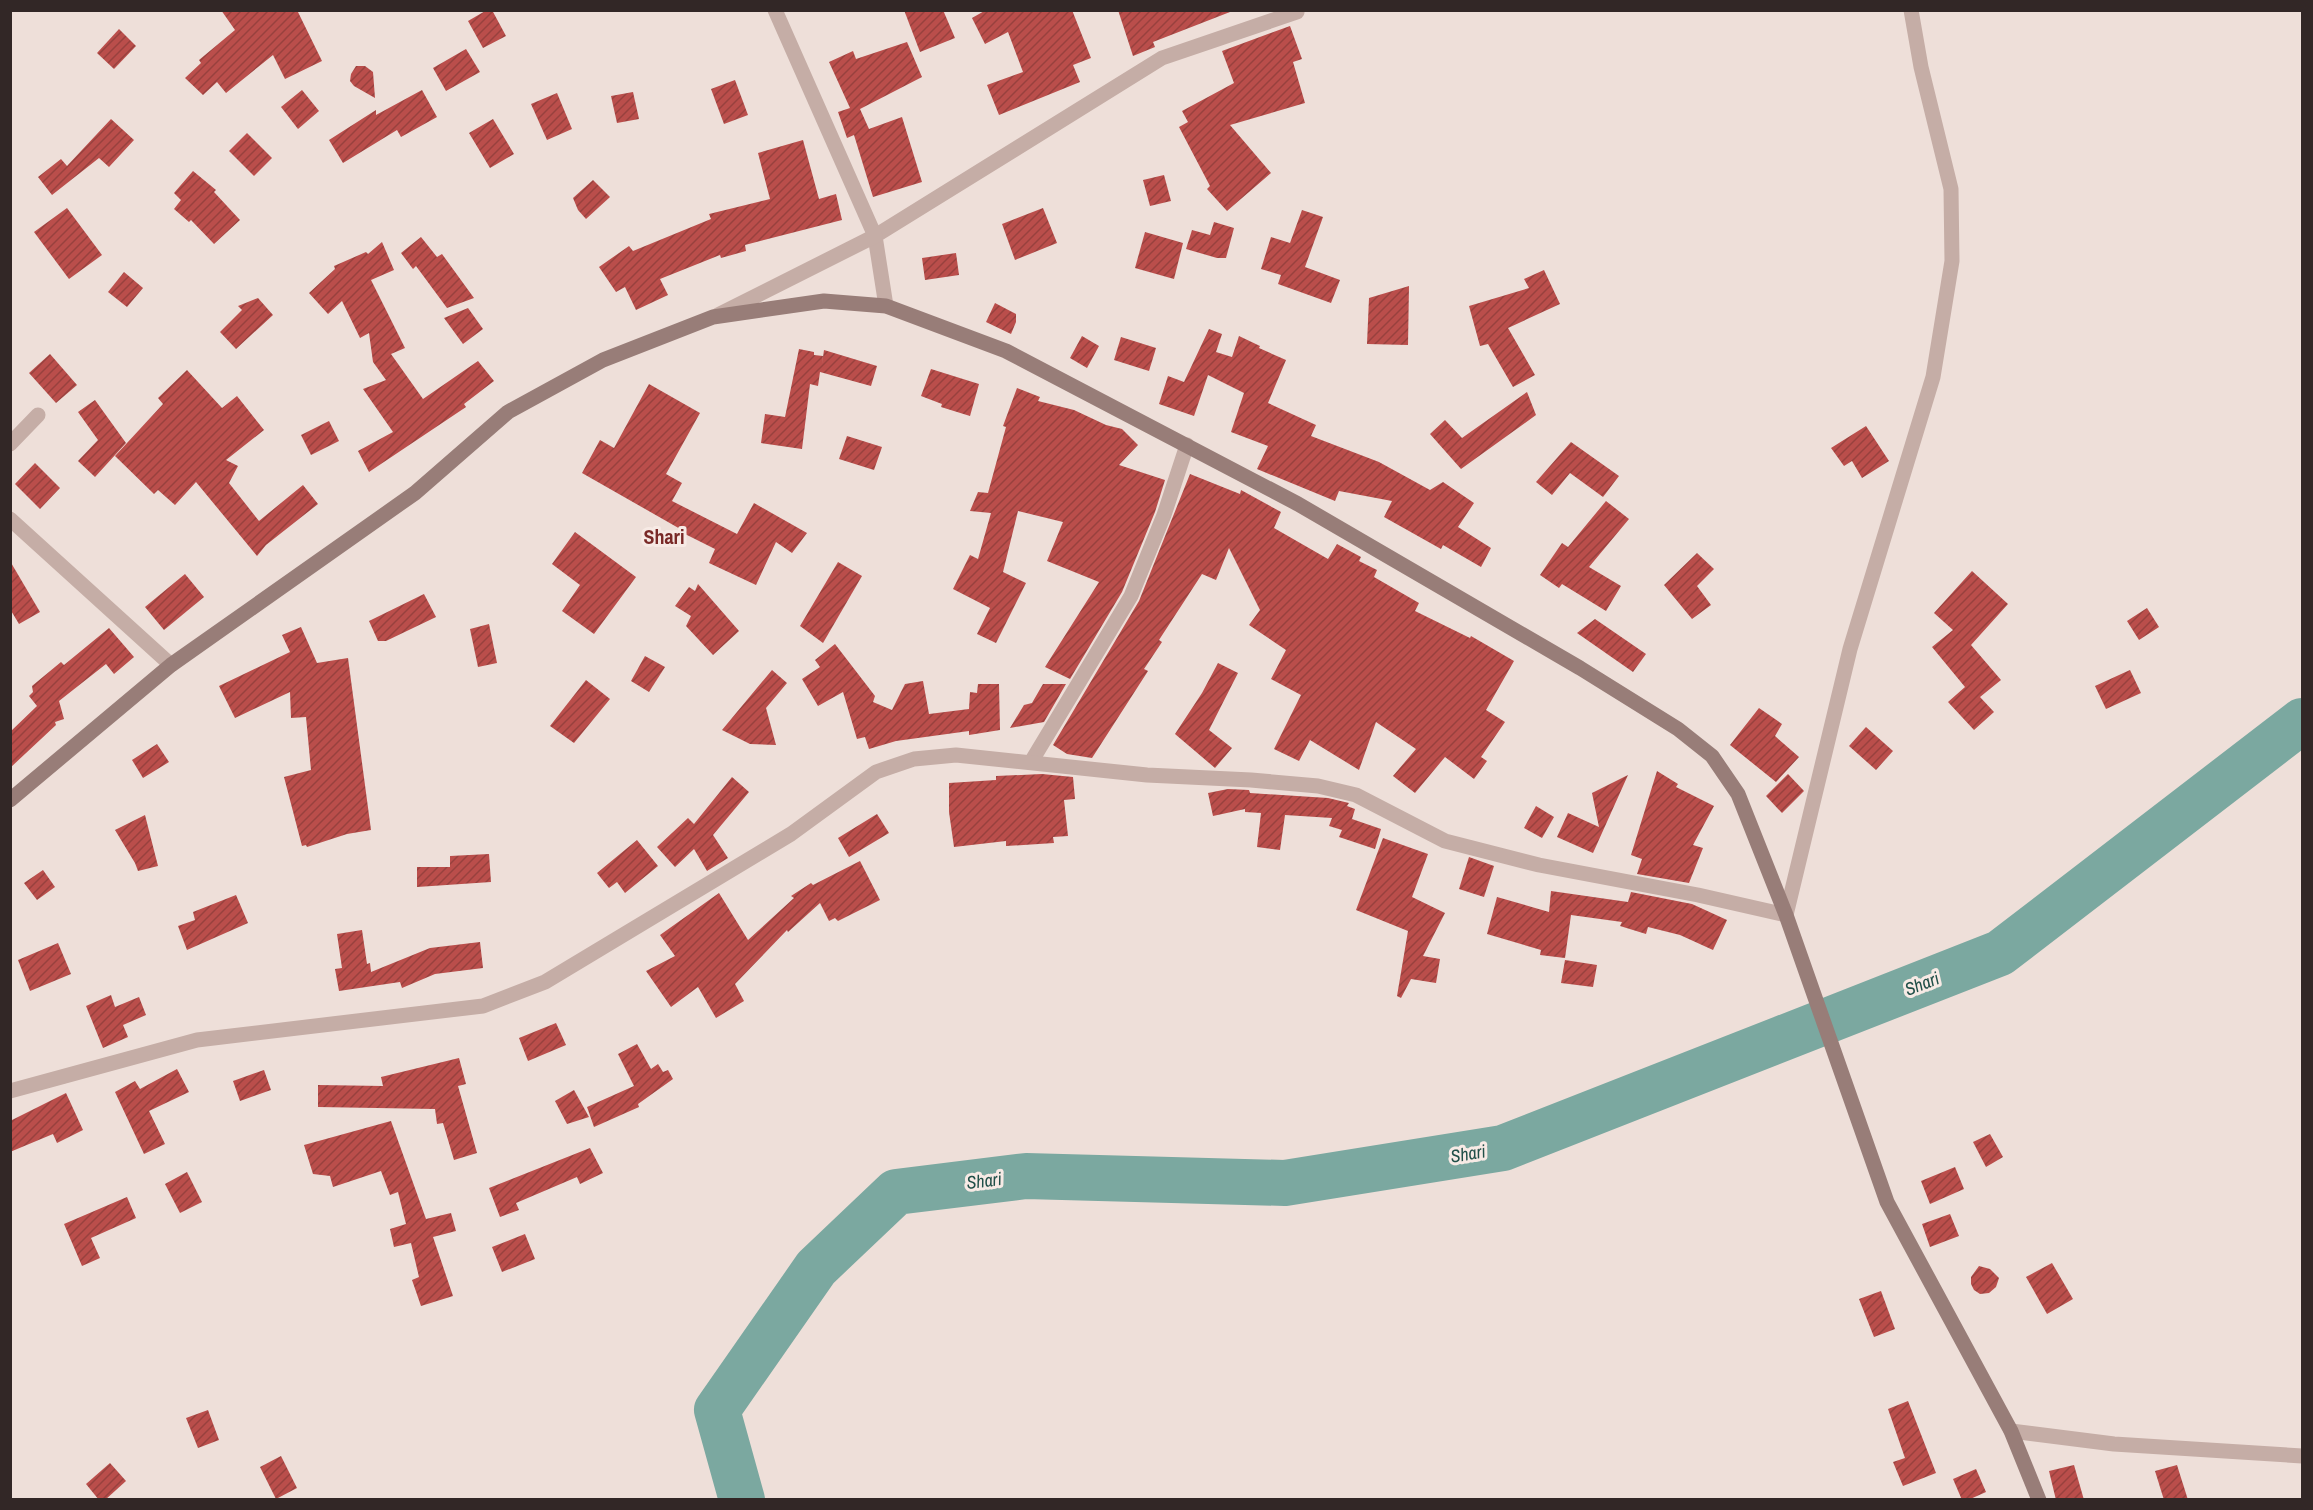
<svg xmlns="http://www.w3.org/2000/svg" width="2313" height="1510" font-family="'Archivo Narrow',sans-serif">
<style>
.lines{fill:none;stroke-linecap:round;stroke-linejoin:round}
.river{stroke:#7ba8a0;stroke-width:46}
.building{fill:url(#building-hatch)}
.street{stroke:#c5ada6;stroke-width:15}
.secondary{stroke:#987d78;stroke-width:15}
.labels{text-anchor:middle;stroke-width:6;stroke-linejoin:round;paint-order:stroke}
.water-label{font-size:18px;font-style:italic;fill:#204f48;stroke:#f7eae5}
.quarter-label{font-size:20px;font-weight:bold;fill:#792927;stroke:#f7eae5}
</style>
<defs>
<pattern id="building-hatch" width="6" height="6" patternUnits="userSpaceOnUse" patternTransform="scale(1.5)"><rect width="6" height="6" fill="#ba4e4b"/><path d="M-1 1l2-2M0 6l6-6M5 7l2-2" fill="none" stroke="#98413e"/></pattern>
</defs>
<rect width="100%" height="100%" fill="#eedfd9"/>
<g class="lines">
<polyline class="river" points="742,1500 717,1410 816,1268 896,1192 1026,1176 1285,1183 1503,1148 2000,953 2302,721"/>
</g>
<g class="building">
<polygon points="221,10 297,10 322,61 285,79 273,55 226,93 217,82 203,95 185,78 201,63 199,60 235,30"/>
<polygon points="487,10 492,10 506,36 483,48 468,21"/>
<polygon points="904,10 943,10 955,38 920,52"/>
<polygon points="986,10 1072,10 1091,58 1073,65 1080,82 999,115 987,85 1023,72 1008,32 985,44 972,18"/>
<polygon points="1118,10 1230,10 1230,12 1153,42 1155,47 1133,56"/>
<polygon points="1290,26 1302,59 1293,62 1305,103 1230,125 1271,173 1227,211 1207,189 1210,186 1179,127 1188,122 1182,111 1234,83 1222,51"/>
<polygon points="119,29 136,46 114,69 97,53"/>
<polygon points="907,42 922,77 860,109 869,129 902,117 922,182 873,197 854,135 847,138 838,112 850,108 829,62 853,51 856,59"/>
<polygon points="466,49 480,72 446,91 433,68"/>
<polygon points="356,66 365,66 373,72 375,98 354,86 350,81 351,74"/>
<polygon points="735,80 748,115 724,124 711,89"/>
<polygon points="302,90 319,111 298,129 281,107"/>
<polygon points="422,90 437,117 401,137 397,130 343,163 329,140 376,110 376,115"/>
<polygon points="633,92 639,119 617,123 611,96"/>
<polygon points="557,93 572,129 547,140 531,104"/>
<polygon points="111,119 134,140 109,167 99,158 52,195 38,177 61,159 67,166"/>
<polygon points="493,119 514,154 490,168 469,133"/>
<polygon points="247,133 272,158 254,176 229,151"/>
<polygon points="803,140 819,199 836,194 842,220 745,245 746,251 721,258 720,255 660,279 668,295 636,310 625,287 616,292 599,267 629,246 633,251 711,219 709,214 770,199 758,153"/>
<polygon points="193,171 216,190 214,192 240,220 214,244 191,220 189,222 174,209 181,200 174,193"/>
<polygon points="1164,175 1171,201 1150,206 1143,180"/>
<polygon points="593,180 610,197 586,219 578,210 573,198"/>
<polygon points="67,208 102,255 69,279 34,232"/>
<polygon points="1043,208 1057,243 1015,260 1002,224"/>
<polygon points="1302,210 1323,217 1305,267 1340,280 1331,303 1278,284 1281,275 1261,269 1271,237 1290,243"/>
<polygon points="1214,222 1234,228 1226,258 1217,258 1186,249 1192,230 1210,235"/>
<polygon points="1145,232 1183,243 1174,279 1135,268"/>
<polygon points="421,237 437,257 442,254 474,298 447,308 416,266 413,269 401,253"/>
<polygon points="382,242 394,270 371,280 405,348 391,354 423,399 478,361 494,381 464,404 466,407 369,472 358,451 393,432 363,389 386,380 373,362 369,333 360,338 342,301 328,314 309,293 335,269 334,266 366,252 368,254"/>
<polygon points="956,253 959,275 925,280 922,258"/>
<polygon points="1544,270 1560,304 1508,328 1535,375 1513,387 1488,344 1480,346 1469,306 1529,288 1524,279"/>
<polygon points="124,272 143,288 127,307 108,292"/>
<polygon points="1409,286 1408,345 1367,344 1369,298"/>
<polygon points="258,298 273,315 236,349 220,332 242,310 238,306"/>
<polygon points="995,303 1016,314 1016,322 1011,334 986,322"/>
<polygon points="468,308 483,329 463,344 444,318"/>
<polygon points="1209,329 1222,334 1216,352 1232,357 1239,336 1260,346 1259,348 1286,360 1268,403 1316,425 1311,436 1379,462 1430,490 1443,482 1474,503 1458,527 1491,548 1481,567 1443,545 1441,549 1384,517 1392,501 1339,491 1335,501 1257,469 1268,446 1231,432 1244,393 1208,375 1194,416 1159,404 1168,376 1184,382"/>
<polygon points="1082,336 1099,346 1087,368 1070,358"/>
<polygon points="1121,337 1156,348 1149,371 1114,360"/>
<polygon points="799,349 814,352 814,355 823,356 822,364 824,350 877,366 871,386 820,372 818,386 810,384 802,449 761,443 765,414 785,417"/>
<polygon points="50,354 77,385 56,403 29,373"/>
<polygon points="931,369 979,384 970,416 941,407 942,404 921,396"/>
<polygon points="187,370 222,408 237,396 264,430 226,460 238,466 229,483 259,521 303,485 318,504 266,545 257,556 196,482 175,505 158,490 154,494 115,456 163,404 158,398"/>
<polygon points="649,384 700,413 666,474 682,483 672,501 737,534 754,503 807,533 792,553 776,542 756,585 709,563 715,549 681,532 682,530 582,473 600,440 614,448"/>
<polygon points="1017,388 1040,397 1038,401 1074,410 1106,425 1122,429 1138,445 1119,465 1165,480 1155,512 1122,592 1070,679 1045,667 1099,582 1047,561 1063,522 1018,511 1003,572 1026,583 996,643 977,634 990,608 953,589 970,555 978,559 991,513 970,511 978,492 988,493 1006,427 1003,426"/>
<polygon points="1527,392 1536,415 1461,469 1430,434 1445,420 1462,438"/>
<polygon points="95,400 126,443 95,477 78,461 98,440 78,412"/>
<polygon points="329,421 339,441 311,455 301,435"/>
<polygon points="1866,426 1889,461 1862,478 1852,461 1844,466 1831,448"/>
<polygon points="847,436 882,447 874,470 839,459"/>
<polygon points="1571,442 1619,476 1603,497 1570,473 1552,495 1536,482"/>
<polygon points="35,463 60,488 40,509 15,484"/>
<polygon points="1190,474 1240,494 1241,490 1281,512 1274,528 1328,559 1337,544 1361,557 1359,561 1377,570 1374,577 1419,603 1415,611 1470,638 1471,636 1514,661 1486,710 1505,722 1481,757 1487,761 1474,779 1445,757 1415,793 1393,776 1416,749 1376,722 1359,770 1310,740 1299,761 1274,749 1301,695 1271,679 1286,650 1249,625 1260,610 1229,548 1216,580 1202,574 1159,640 1162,642 1144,669 1148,671 1092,758 1067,754 1053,745 1139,601"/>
<polygon points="1606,501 1629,519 1589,567 1621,586 1606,611 1562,584 1559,588 1540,575 1562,543 1568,547"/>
<polygon points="575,532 636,577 594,634 562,611 580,585 552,564"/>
<polygon points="1697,553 1714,569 1697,586 1711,605 1692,619 1664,585"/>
<polygon points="10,561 40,612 19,624 10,609"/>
<polygon points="838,562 862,576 823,643 800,626"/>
<polygon points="1972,571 2008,604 1971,645 2001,680 1980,697 1994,712 1974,730 1948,702 1965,687 1932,647 1953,630 1934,613"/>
<polygon points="185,574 204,597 164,630 145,607"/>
<polygon points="698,584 739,631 713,655 686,626 691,616 675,606 689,587 695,591"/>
<polygon points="424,594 436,617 386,641 378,641 369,621"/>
<polygon points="2147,608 2159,627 2139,640 2127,621"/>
<polygon points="1595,619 1646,654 1633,672 1577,633"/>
<polygon points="489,624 497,663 478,667 470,629"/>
<polygon points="301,627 317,663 348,658 371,830 347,834 307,847 306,845 302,846 284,777 311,770 306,717 291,718 290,692 235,718 219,686 290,652 282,635"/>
<polygon points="109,628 134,657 114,674 106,664 59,701 64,719 55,722 56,725 10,768 10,732 37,706 29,696 33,692 32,686 61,662 64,665"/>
<polygon points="835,644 875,696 873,702 892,710 905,684 923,681 929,714 969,709 970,692 977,693 978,684 999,684 1000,730 969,735 969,731 896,741 869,749 865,737 857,739 843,692 818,706 802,679 820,667 815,660"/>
<polygon points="645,656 665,667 649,692 631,681"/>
<polygon points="1218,663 1238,673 1209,730 1232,748 1215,768 1175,734 1202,693"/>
<polygon points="772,670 787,683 766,708 776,745 750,744 722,730"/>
<polygon points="2130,670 2141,693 2106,709 2095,686"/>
<polygon points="586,680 610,699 574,743 550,726"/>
<polygon points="1043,684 1066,684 1044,722 1010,728 1024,705 1032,703"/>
<polygon points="1759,708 1782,724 1775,736 1799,757 1776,782 1730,745"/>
<polygon points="1866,727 1893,751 1876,770 1849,746"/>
<polygon points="157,744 169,762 143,778 132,760"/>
<polygon points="1657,771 1678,784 1676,787 1714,806 1693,845 1703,848 1689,883 1637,874 1642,859 1631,855"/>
<polygon points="1042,774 1073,777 1075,799 1064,800 1068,836 1053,837 1054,843 1006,846 1006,841 954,847 949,812 949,783 996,780 996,776"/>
<polygon points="1788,774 1804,791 1782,813 1766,796"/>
<polygon points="1628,775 1593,853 1557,837 1568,813 1599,827 1592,793"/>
<polygon points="732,777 749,792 713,835 728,858 707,871 694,849 675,867 657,847 688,818 694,824"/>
<polygon points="1228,789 1249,790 1250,793 1328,798 1349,803 1347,806 1355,809 1352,819 1381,829 1375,849 1339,837 1342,830 1329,826 1332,818 1285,815 1280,850 1257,847 1261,813 1245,812 1245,809 1213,816 1208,793"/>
<polygon points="1536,806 1554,817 1542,838 1524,828"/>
<polygon points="877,814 889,833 849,857 838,838"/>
<polygon points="145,815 158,866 138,871 135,863 115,830"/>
<polygon points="1383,838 1428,854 1412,897 1445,913 1423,956 1440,959 1436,983 1411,979 1401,998 1397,996 1408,931 1356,910"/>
<polygon points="637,840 658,866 625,893 617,882 609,888 597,873"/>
<polygon points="489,854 491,882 417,887 417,867 450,867 450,856"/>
<polygon points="1469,857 1494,866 1484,897 1459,889"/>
<polygon points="860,861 880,900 838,921 835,918 829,921 820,903 788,932 787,930 735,984 744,1001 716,1018 698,987 671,1007 646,971 675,956 660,935 719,893 748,940 794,898 791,896 811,883 813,885"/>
<polygon points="43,870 55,887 37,900 24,883"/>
<polygon points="1551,891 1628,902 1631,892 1692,904 1727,920 1713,950 1680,935 1648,927 1646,934 1620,926 1622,922 1571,915 1565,958 1540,955 1541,950 1487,934 1497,897 1549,912"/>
<polygon points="236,895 248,923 187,950 178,926 195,920 193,912"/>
<polygon points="362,930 367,964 370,963 371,972 430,948 480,942 483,968 435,974 402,988 400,982 339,991 335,969 342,968 337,934"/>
<polygon points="58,943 71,974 30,991 18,960"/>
<polygon points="1565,960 1597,965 1593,987 1561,983"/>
<polygon points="111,995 115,1007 139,997 146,1015 123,1025 128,1037 103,1048 86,1006"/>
<polygon points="556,1023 566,1045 528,1061 519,1038"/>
<polygon points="637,1044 651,1069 658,1064 663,1072 668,1070 673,1079 638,1104 639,1107 594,1127 587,1107 634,1086 618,1054"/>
<polygon points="459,1058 466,1084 458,1086 477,1153 454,1160 443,1123 437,1124 435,1109 318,1107 318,1085 383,1086 381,1077"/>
<polygon points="177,1069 189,1092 149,1111 165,1144 144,1154 115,1092 135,1081 140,1089"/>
<polygon points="264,1070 271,1090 240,1101 233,1081"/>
<polygon points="574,1090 589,1117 567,1124 555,1101"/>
<polygon points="66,1093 83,1130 57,1143 53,1134 10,1152 10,1121"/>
<polygon points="391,1121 426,1219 451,1213 456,1231 433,1237 453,1296 421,1306 412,1280 419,1277 411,1243 394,1247 390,1229 406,1224 398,1192 390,1195 381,1171 333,1187 330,1176 313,1174 304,1145"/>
<polygon points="1990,1134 2003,1157 1986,1167 1973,1142"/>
<polygon points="590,1148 603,1173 580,1184 577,1177 516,1203 519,1210 500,1217 489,1188"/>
<polygon points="1955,1167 1964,1189 1930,1204 1921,1181"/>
<polygon points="187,1172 202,1202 180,1213 165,1184"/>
<polygon points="127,1197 136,1218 91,1238 100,1258 82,1266 64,1224"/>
<polygon points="1950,1214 1959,1236 1930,1247 1922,1224"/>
<polygon points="525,1234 535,1259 502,1272 492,1247"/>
<polygon points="2052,1263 2073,1299 2047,1314 2026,1277"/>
<polygon points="1979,1266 1990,1269 1999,1278 1996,1287 1989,1293 1980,1294 1974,1290 1971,1284 1971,1277"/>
<polygon points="1881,1291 1895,1329 1874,1337 1859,1299"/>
<polygon points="1908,1401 1936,1473 1903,1486 1893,1462 1905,1458 1888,1409"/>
<polygon points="208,1410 219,1440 198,1448 186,1418"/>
<polygon points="281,1456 297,1488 276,1499 260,1467"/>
<polygon points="110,1463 126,1481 105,1500 99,1500 86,1484"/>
<polygon points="2074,1465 2084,1500 2056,1500 2049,1471"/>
<polygon points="2177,1465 2188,1500 2164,1500 2155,1471"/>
<polygon points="1976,1469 1986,1492 1968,1500 1962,1500 1953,1479"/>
</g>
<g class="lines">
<g class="street">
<polyline points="886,306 875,236 1162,58 1297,12"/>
<polyline points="718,315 875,236 775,10"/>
<polyline points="10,444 38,415"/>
<polyline points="10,519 171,665"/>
<polyline points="1031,762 1131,596 1164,515 1187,445"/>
<polyline points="10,1091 197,1040 483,1006 545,982 791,834 876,772 914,759 956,755 1147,775 1251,780 1318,786 1356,795 1445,841 1539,865 1698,895 1786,915 1850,649 1933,377 1952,261 1951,189 1921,67 1911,10"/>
<polyline points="2011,1431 2114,1444 2302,1456"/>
</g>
<polyline class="secondary" points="10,800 171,665 415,493 508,412 603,360 713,317 824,301 886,306 1006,351 1298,504 1580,668 1678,729 1712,756 1738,794 1786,915 1887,1202 2011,1431 2039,1500"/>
</g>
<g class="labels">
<g class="water-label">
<text transform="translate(1922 984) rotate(-21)" y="6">Shari</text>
<text transform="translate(1468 1154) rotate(-9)" y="6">Shari</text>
<text transform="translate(984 1181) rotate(-7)" y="6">Shari</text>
</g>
<g class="quarter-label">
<text x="664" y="544">Shari</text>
</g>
</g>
<rect width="2313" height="1510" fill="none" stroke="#322726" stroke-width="24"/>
</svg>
